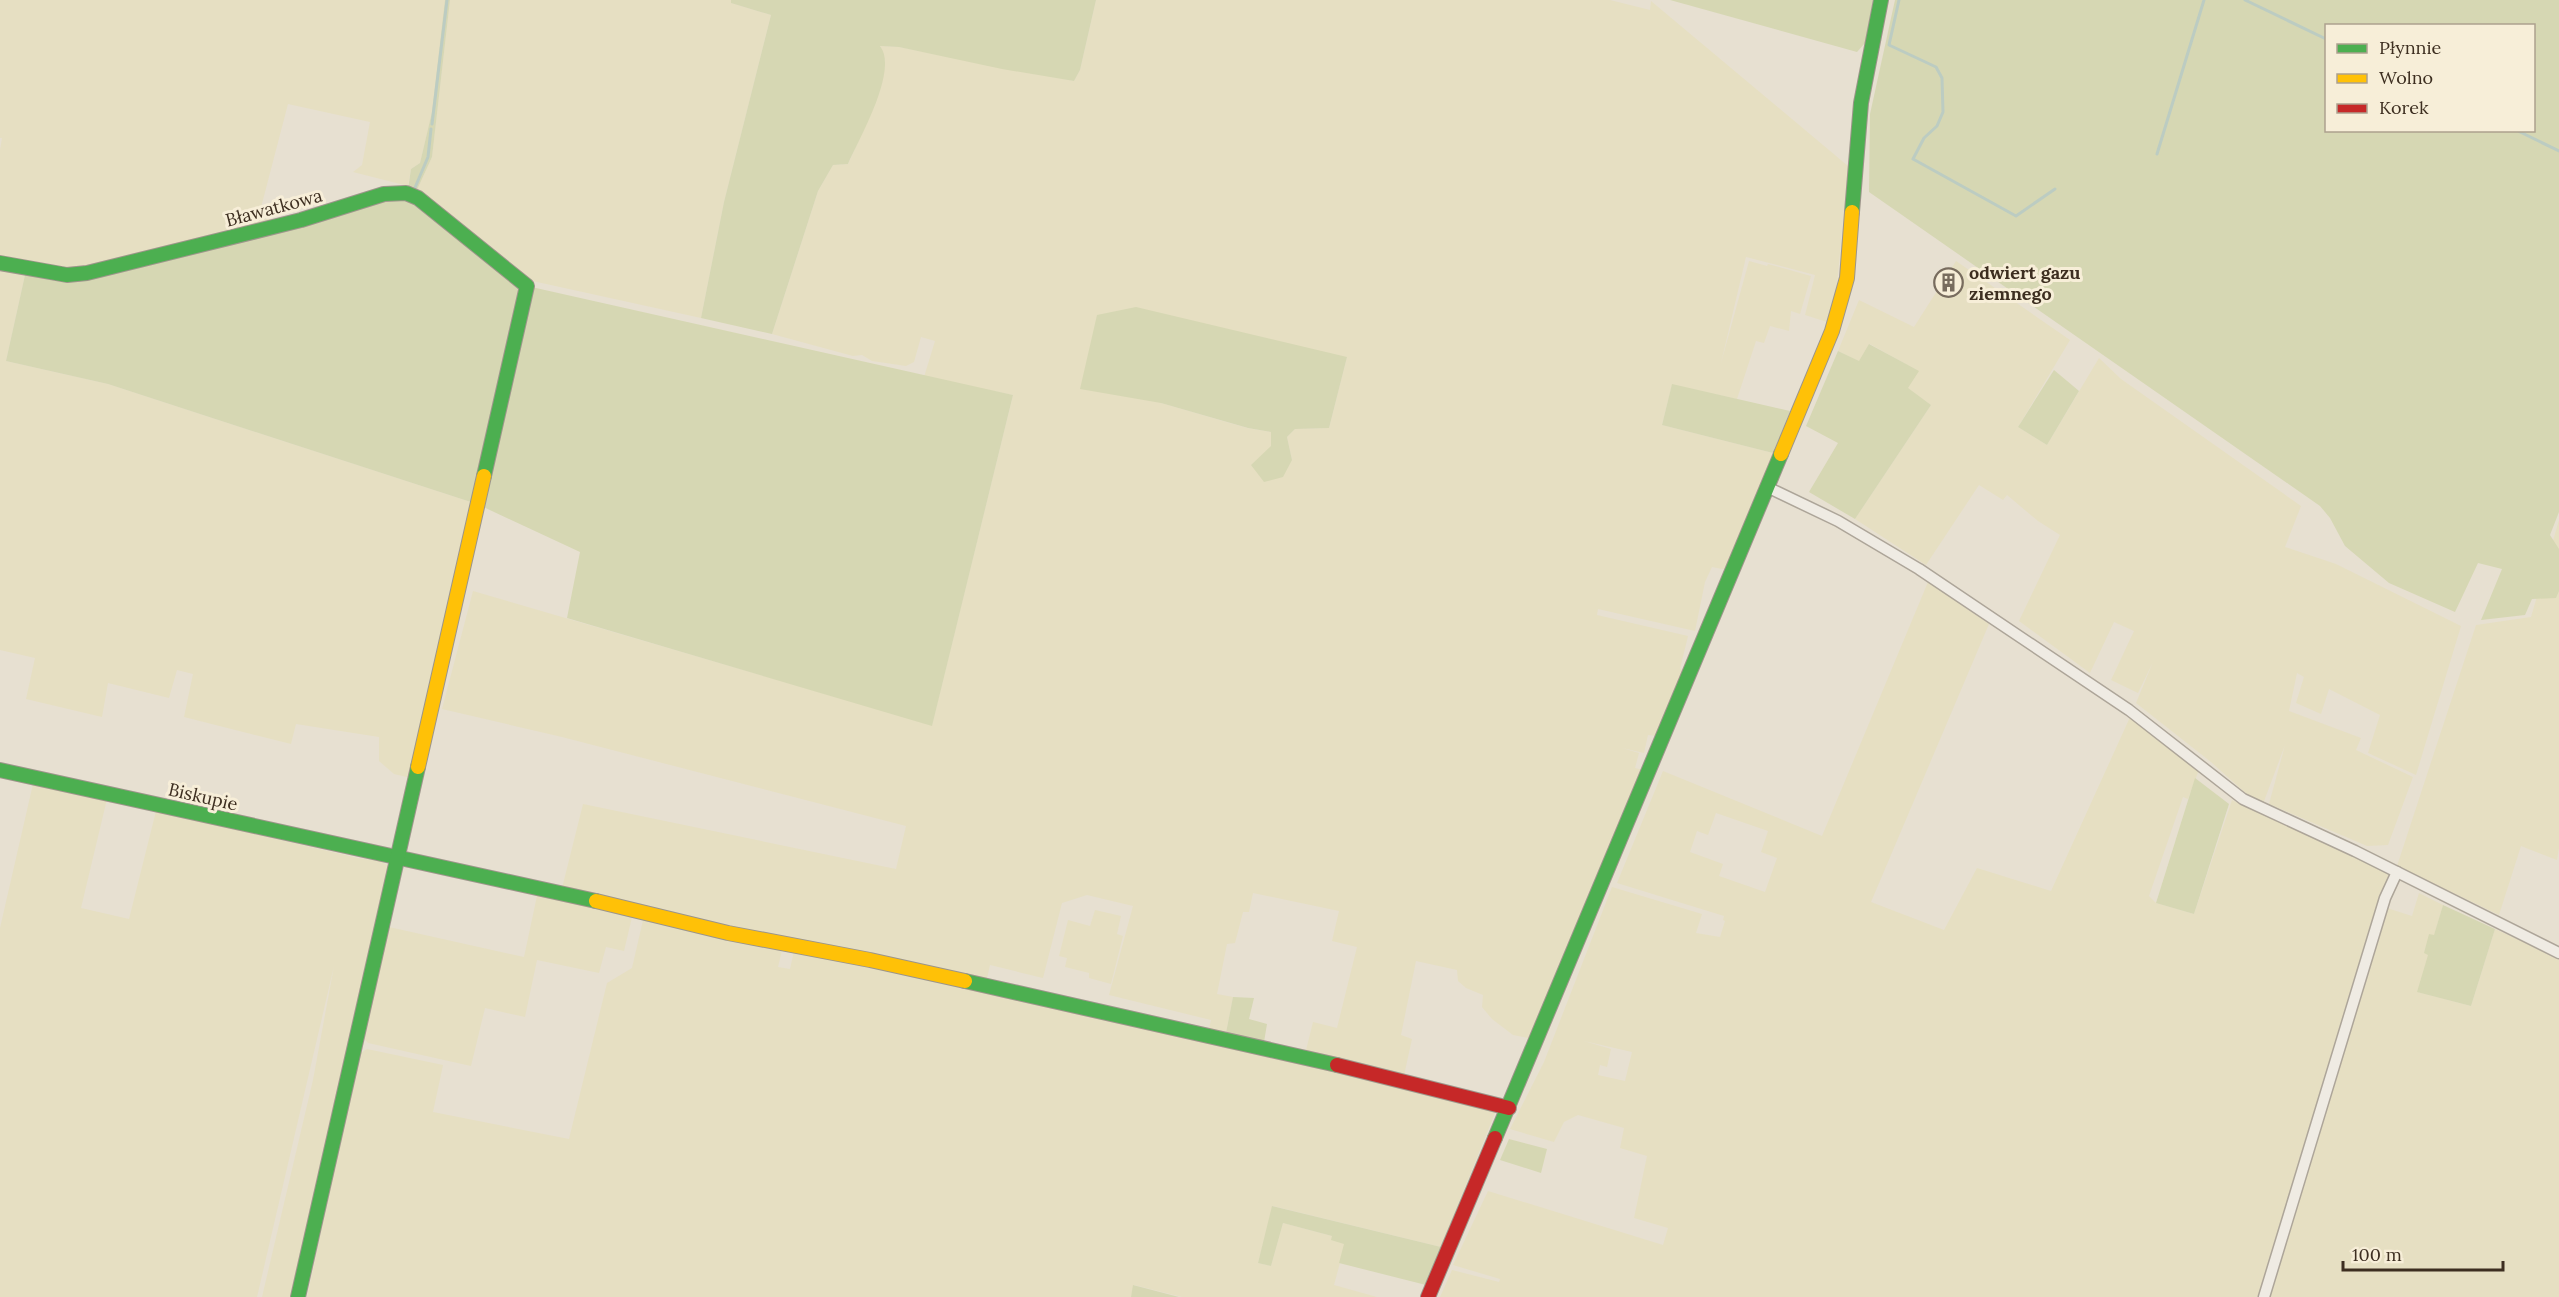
<svg xmlns="http://www.w3.org/2000/svg" width="2559" height="1297" font-family="Lora,serif">
<style>
.farmland{fill:#e6dfc2;fill-rule:evenodd}
.green{fill:#d6d7b3;fill-rule:evenodd}
.lines{fill:none;stroke-linecap:round;stroke-linejoin:round}
.stream{stroke:#bcccc2;stroke-width:3}
.street-casing{stroke:#ada599;stroke-width:13}
.fast-casing{stroke:#9c958a;stroke-width:16}
.slow-casing{stroke:#9c958a;stroke-width:16}
.jam-casing{stroke:#9c958a;stroke-width:16}
.street{stroke:#efebe3;stroke-width:10}
.fast{stroke:#4caf50;stroke-width:14}
.slow{stroke:#ffc107;stroke-width:14}
.jam{stroke:#c62828;stroke-width:14}
.labels{text-anchor:middle;stroke-width:6;stroke-linejoin:round;paint-order:stroke}
.street-label{font-size:18px;fill:#3d2e20;stroke:#f7eed8}
.poi-label{font-size:18px;font-weight:bold;fill:#3d2e20;stroke:#f7eed8;text-anchor:start}
</style>
<rect width="100%" height="100%" fill="#e7e0d1"/>
<g class="farmland">
<polygon points="0,0 445,0 432,112 420,163 411,169 408,186 353,172 362,165 370,122 288,104 258,219 292,219 68,272 0,258 0,150 2,138 0,138"/>
<polygon points="450,0 731,0 731,3 771,15 724,202 701,318 528,280 416,192 432,157"/>
<path d="M1096,0H1610L1650,10L1651,1L1848,166L1837,285L1827,322L1805,315L1815,275L1746,257L1721,363L1749,261L1767,266L1768,264L1811,276L1800,314L1791,311L1789,331L1770,326L1764,343L1756,341L1737,399L1672,385L1662,425L1773,453L1727,570L1712,567L1705,582L1695,631L1598,609L1597,615L1688,636L1680,669L1687,671L1657,736L1648,735L1644,753L1622,748L1639,753L1635,768L1643,770L1535,1029L1528,1038L1513,1035L1492,1019L1482,1007L1483,995L1466,988L1458,981L1457,970L1416,961L1401,1035L1412,1039L1403,1080L1304,1058L1313,1022L1337,1028L1357,947L1332,941L1339,911L1253,893L1249,912H1243L1235,943L1227,944L1217,994L1233,997L1226,1033L1209,1029L1211,1020L1109,995L1133,906L1087,895L1062,903L1043,978L990,965L986,983L561,892L583,804L896,869L906,826L562,737L442,709L473,591L932,725L1013,395L924,377L935,341L921,337L914,362L906,366L872,361L862,355L853,356L772,334L818,191L833,165L848,164L874,107L885,61L880,46L899,47L1074,81L1080,70ZM1347,357L1329,428L1295,429L1287,437L1292,460L1271,446V432L1247,428L1161,403Z"/>
<polygon points="1956,261 2070,340 2018,427 2047,445 2099,358 2121,379 2301,506 2285,547 2336,564 2461,626 2416,775 2368,753 2380,715 2329,689 2321,714 2296,703 2304,677 2297,673 2289,711 2361,738 2356,750 2413,777 2388,845 2367,846 2269,804 2285,745 2263,804 2249,796 2211,762 2136,703 2153,662 2138,693 2111,680 2134,631 2114,622 2090,673 2019,621 2060,535 2038,521 2007,495 2003,500 1979,485 1926,565 1855,519 1931,405 1907,388 1918,371 1870,344 1860,362 1838,351 1859,300 1914,327"/>
<polygon points="0,269 25,275 6,361 108,384 477,504 411,778 394,774 379,761 379,737 296,724 291,744 184,717 193,674 177,670 169,698 108,683 102,717 26,699 35,658 0,650"/>
<polygon points="2559,520 2559,848 2557,860 2521,846 2499,915 2397,866 2476,625 2531,617"/>
<path d="M1928,582L1989,624L1871,902L1944,930L1977,868L2051,891L2131,715L2200,767L2188,799L2183,797L2149,896L2156,903L2194,914L2232,800L2388,873L2389,880L2381,902L2390,909L2412,916L2419,893L2443,905L2418,992L2471,1006L2495,929L2559,958V1297H1440L1452,1270L1499,1282L1500,1279L1453,1265L1488,1191L1663,1245L1668,1228L1634,1218L1647,1156L1620,1148L1624,1128L1578,1115L1564,1122L1554,1142L1510,1129L1544,1062L1612,887L1702,914L1696,933L1720,937L1725,921L1723,920L1724,916L1617,883L1663,771L1822,836ZM1716,813L1768,831L1761,852L1777,858L1765,892L1719,876L1723,864L1690,852L1697,831L1708,835ZM1584,1041L1632,1052L1625,1081L1598,1075L1600,1065L1607,1067L1611,1049Z"/>
<polygon points="33,784 107,799 81,908 129,919 156,811 358,858 380,861 389,866 294,1297 262,1297 313,1080 334,966 257,1297 0,1297 0,928"/>
<polygon points="538,891 633,913 624,951 606,947 599,973 537,960 525,1017 485,1008 471,1066 368,1043 363,1037 389,927 524,957"/>
<polygon points="1095,910 1121,916 1117,934 1123,936 1111,984 1089,978 1089,973 1065,967 1067,958 1059,956 1068,920 1090,926"/>
<polygon points="644,916 783,946 778,967 790,969 794,951 875,965 1497,1108 1441,1247 1273,1206 1258,1263 1271,1266 1283,1223 1332,1236 1345,1244 1334,1285 1377,1297 1182,1297 1134,1285 1131,1297 307,1297 359,1054 367,1049 443,1065 433,1112 569,1139 607,983 632,968"/>
</g>
<g class="green">
<polygon points="445,0 450,0 432,157 416,192 408,189 411,169 420,163 432,112"/>
<path d="M731,0H1096L1080,70L1074,81L1002,69L899,47L880,46C899,70 859,139 848,164L833,165L818,191L772,334L701,318L724,202L771,15L731,3Z"/>
<polygon points="1670,0 1873,0 1865,43 1857,52"/>
<path d="M1895,0H2559V512L2550,535L2559,549V591L2556,598L2532,599L2525,615L2481,620L2502,569L2478,563L2455,612L2389,583L2345,546L2330,518L2320,506L1869,192L1870,114ZM2326,26H2534V130H2326Z"/>
<polygon points="406,193 527,286 1013,395 932,726 567,618 580,552 477,504 108,384 6,361 25,275 67,282"/>
<polygon points="1136,307 1347,357 1329,428 1295,429 1287,437 1292,460 1283,477 1264,482 1251,465 1271,446 1271,432 1248,428 1161,403 1080,389 1097,315"/>
<polygon points="1869,344 1919,371 1908,388 1931,405 1855,519 1809,492 1838,443 1806,426 1838,351 1859,361"/>
<polygon points="2054,370 2079,391 2047,445 2018,427"/>
<polygon points="1672,384 1790,411 1773,453 1662,425"/>
<polygon points="2195,778 2229,804 2194,914 2156,903"/>
<polygon points="2443,905 2495,929 2471,1006 2417,992 2428,955 2424,953 2429,934 2434,935"/>
<polygon points="1233,997 1254,998 1249,1019 1267,1024 1264,1042 1226,1033"/>
<polygon points="1509,1139 1547,1149 1541,1173 1500,1160"/>
<polygon points="1272,1206 1441,1247 1426,1285 1339,1263 1344,1244 1331,1240 1332,1236 1283,1223 1271,1266 1258,1263"/>
<polygon points="1133,1285 1179,1297 1131,1297"/>
</g>
<g class="lines">
<g class="stream">
<polyline points="1899,0 1889,45 1936,67 1942,78 1943,112 1937,126 1924,138 1913,159 2016,216 2055,189"/>
<polyline points="2245,0 2326,39"/>
<polyline points="432,124 447,0"/>
<polyline points="2516,130 2559,151"/>
<polyline points="2157,154 2204,0"/>
<polyline points="414,190 428,157 431,129"/>
</g>
<defs>
<g id="street">
<polyline points="1767,487 1838,521 1919,569 2129,710 2243,799 2355,851 2559,953"/>
<polyline points="2264,1297 2385,898 2397,872"/>
</g>
<g id="fast">
<polyline points="1852,212 1861,103 1881,0"/>
<polyline points="0,263 67,275 87,273 301,220 384,194 406,193 418,198 527,286 484,476"/>
<polyline points="0,770 596,901"/>
<polyline points="965,981 1337,1065"/>
<polyline points="1495,1138 1781,454"/>
<polyline points="298,1297 418,767"/>
</g>
<g id="slow">
<polyline points="1781,454 1832,331 1847,278 1852,212"/>
<polyline points="418,767 484,476"/>
<polyline points="596,901 728,933 870,960 965,981"/>
</g>
<g id="jam">
<polyline points="1337,1065 1509,1108"/>
<polyline points="1428,1297 1495,1138"/>
</g>
</defs>
<use href="#street" class="street-casing"/>
<use href="#fast" class="fast-casing"/>
<use href="#slow" class="slow-casing"/>
<use href="#jam" class="jam-casing"/>
<use href="#street" class="street"/>
<use href="#fast" class="fast"/>
<use href="#slow" class="slow"/>
<use href="#jam" class="jam"/>
</g>
<defs>
<symbol id="building-ring" viewBox="-11 -11 22 22"><circle r="9.5" fill="#f7eed8" stroke="#786c5e" stroke-width="1.5"/><path d="M-4-6H4V6H1V3H-1V6H-4ZM-2.5-4.3h1.7v1.8h-1.7ZM.8-4.3h1.7v1.8H.8ZM-2.5-1h1.7V.8h-1.7ZM.8-1h1.7V.8H.8Z" fill="#786c5e"/></symbol>
</defs>
<g fill-rule="evenodd">
<use href="#building-ring" x="1932" y="266" width="33" height="33"/>
</g>
<g class="labels">
<g class="street-label">
<text transform="translate(274 208) rotate(-15)" y="6">Bławatkowa</text>
<text transform="translate(203 797) rotate(13)" y="6">Biskupie</text>
</g>
<g class="poi-label">
<text x="1969" y="279">odwiert gazu<tspan x="1969" dy="21">ziemnego</tspan></text>
</g>
</g>
<rect x="2325" y="24" width="210" height="108" fill="#f7eed8" stroke="#ada18e" stroke-width="1.5"/>
<rect x="2337" y="44" width="30" height="9" fill="#4caf50" stroke="#ada18e" stroke-width="1.5"/>
<text x="2379" y="54" font-size="18" fill="#3d2e20">Płynnie</text>
<rect x="2337" y="74" width="30" height="9" fill="#ffc107" stroke="#ada18e" stroke-width="1.5"/>
<text x="2379" y="84" font-size="18" fill="#3d2e20">Wolno</text>
<rect x="2337" y="104" width="30" height="9" fill="#c62828" stroke="#ada18e" stroke-width="1.5"/>
<text x="2379" y="114" font-size="18" fill="#3d2e20">Korek</text>
<path d="M2343 1261v9h160v-9" fill="none" stroke="#3d2e20" stroke-width="3"/>
<text x="2352" y="1261" font-size="18" fill="#3d2e20" stroke="#f7eed8" stroke-width="4.5" paint-order="stroke">100 m</text>
</svg>
